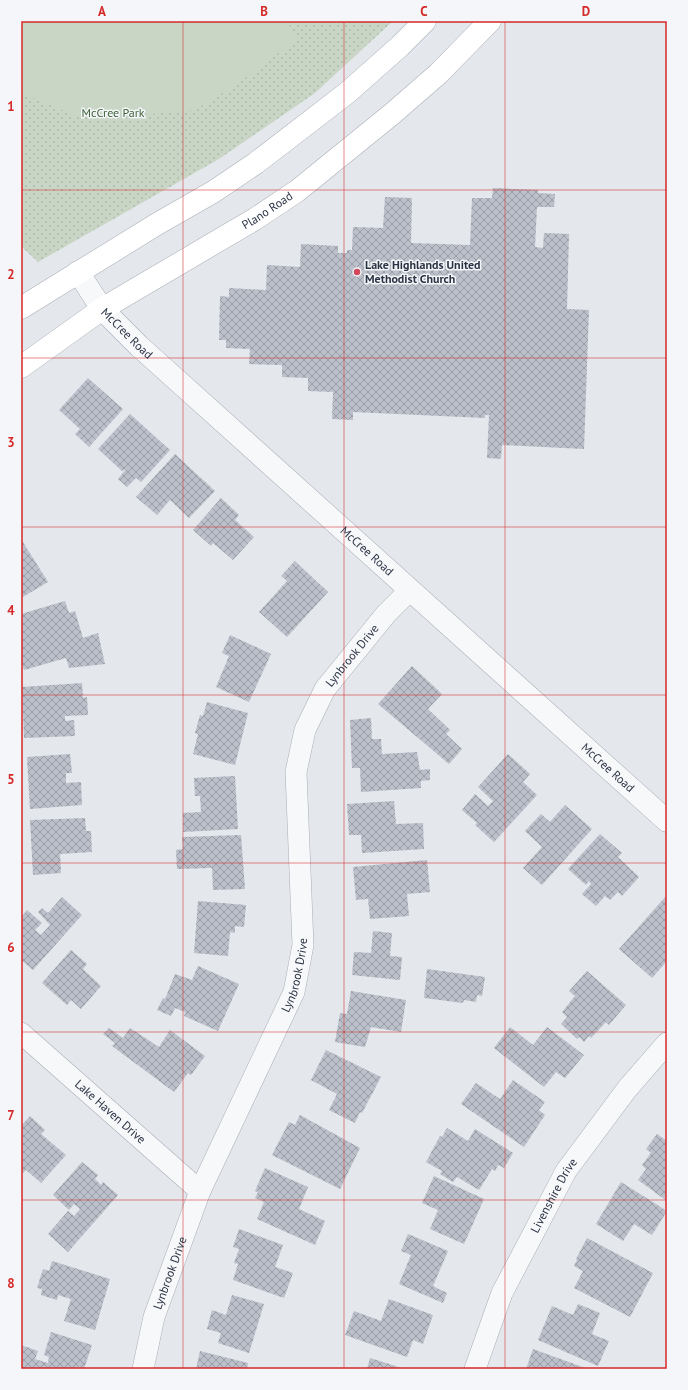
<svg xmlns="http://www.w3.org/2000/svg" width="688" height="1390" font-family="'PT Sans',sans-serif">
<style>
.park{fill:url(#park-dots)}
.garden{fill:#c9d6c5}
.building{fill:url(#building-cross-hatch)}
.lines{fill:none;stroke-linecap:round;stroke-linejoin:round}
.minor-casing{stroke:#a9aeb7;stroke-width:22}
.tertiary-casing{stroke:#a9aeb7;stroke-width:23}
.secondary-casing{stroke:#a9aeb7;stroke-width:23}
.minor{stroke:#f7f8fa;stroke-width:21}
.tertiary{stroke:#f7f8fa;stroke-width:22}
.secondary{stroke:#fff;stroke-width:22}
.grid{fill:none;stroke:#d62828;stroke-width:1;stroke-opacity:0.55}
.poi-dot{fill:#d1495b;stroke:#f4f6f9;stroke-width:1.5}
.labels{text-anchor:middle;stroke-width:3;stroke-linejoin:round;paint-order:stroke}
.park-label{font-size:12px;fill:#3f6138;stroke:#f4f6f9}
.street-label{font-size:12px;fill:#2b3445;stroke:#f4f6f9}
.poi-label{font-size:12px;font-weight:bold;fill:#2b3445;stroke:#f4f6f9;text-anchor:start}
.neatline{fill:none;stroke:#d62828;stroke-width:1.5}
.grid-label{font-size:13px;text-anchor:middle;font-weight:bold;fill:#d62828}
</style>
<defs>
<pattern id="park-dots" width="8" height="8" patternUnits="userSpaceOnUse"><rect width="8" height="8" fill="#c9d6c5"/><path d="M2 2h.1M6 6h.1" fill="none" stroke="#adb8ab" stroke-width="1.8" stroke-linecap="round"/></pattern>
<pattern id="building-cross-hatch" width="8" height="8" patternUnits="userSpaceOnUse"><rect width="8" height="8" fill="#bbc0ca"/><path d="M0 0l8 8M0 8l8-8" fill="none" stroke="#989da6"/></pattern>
</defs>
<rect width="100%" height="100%" fill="#e4e7ec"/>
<polygon class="park" points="21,21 393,21 315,93 219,159 38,262 21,246"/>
<polygon class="garden" points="21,21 286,21 299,38 236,85 195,110 141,115 74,115 21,93"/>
<g class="building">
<polygon points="493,188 538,190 538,193 555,194 554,207 537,207 535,247 543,248 544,233 569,234 567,309 589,310 584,449 502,445 501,459 487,458 489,415 485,415 485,418 353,412 353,420 332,419 333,392 308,391 308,378 282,377 282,365 249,364 250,349 226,348 226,340 219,340 220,296 229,297 229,288 266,290 267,265 300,267 301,244 338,246 338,253 347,253 347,250 352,250 353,227 383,228 385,197 412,198 411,243 470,245 472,198 492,198"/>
<polygon points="88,378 123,409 89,447 75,434 80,429 59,410"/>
<polygon points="130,414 170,450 141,482 136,478 127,487 118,479 126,469 122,471 98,449"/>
<polygon points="175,454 215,491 189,518 170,500 157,515 136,497"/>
<polygon points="221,498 239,515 235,520 254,537 233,560 213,543 211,546 193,530"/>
<polygon points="21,539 48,582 21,598"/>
<polygon points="295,561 328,592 287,637 259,612 287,581 281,576"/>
<polygon points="65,601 69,613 75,611 83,638 98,633 105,664 69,668 66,658 24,670 21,661 21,614"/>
<polygon points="230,635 271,654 249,702 216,687 229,656 222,653"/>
<polygon points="412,666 442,694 428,709 450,730 446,734 462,749 449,764 378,704"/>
<polygon points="82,683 83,698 87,697 88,715 65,716 65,721 74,720 75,736 24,738 22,687"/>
<polygon points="207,702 248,713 235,765 193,754 198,734 195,733 200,715 203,716"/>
<polygon points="371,718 372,739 381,739 382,754 417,752 420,770 430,769 430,780 421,781 421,788 361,792 360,768 352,768 350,720"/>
<polygon points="70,754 72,773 66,773 66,783 81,782 82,805 30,809 27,757"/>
<polygon points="508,754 530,774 523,782 537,795 494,842 475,825 477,823 462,810 475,794 488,806 493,801 478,787"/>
<polygon points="235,776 238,829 183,832 183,813 201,812 200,796 195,796 194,778"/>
<polygon points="394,801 396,824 423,823 424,849 362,853 361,835 349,835 347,804"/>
<polygon points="565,805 592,829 542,885 523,868 542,847 525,831 541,814 550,822"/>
<polygon points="85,818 86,831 91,831 92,852 60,854 61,873 33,875 30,820"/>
<polygon points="600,834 622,853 618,857 639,877 622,896 618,892 610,900 605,896 596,906 582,894 591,884 589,881 586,885 568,869"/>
<polygon points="241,835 245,889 213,890 212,868 177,869 176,850 183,849 182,837"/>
<polygon points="427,860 430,892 407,894 409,916 370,919 368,899 356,900 353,867"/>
<polygon points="667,895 667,961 652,978 619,949"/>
<polygon points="62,897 82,915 33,970 21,960 21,917 27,910 42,923 35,930 41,935 50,925 38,912 42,908 48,913"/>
<polygon points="198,901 246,905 244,927 235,926 235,933 230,932 228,956 194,953"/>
<polygon points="373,931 392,933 390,956 402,957 400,980 352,975 354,952 371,953"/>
<polygon points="71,950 87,964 83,969 101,986 81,1009 71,1000 67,1005 42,983"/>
<polygon points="198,966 239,984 218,1031 184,1016 185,1012 175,1008 171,1016 157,1010 163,998 165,999 175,974 192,980"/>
<polygon points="427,969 485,977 482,996 477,995 476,1002 464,1000 463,1003 424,998"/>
<polygon points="587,971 626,1005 609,1025 606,1022 591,1038 589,1036 584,1042 579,1037 577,1039 561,1024 567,1017 562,1012 575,996 569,991"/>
<polygon points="351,991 406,1000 401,1032 371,1027 365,1047 335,1042 340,1013 347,1014"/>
<polygon points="510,1027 533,1045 547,1027 584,1055 565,1078 556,1072 544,1087 494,1048"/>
<polygon points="109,1028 123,1038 130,1028 159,1047 170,1030 205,1056 191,1075 188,1073 174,1092 112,1046 115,1043 103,1034"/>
<polygon points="326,1050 381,1077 362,1113 360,1112 355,1123 329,1110 337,1094 311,1080"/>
<polygon points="513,1080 545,1102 539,1110 545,1115 524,1147 461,1104 476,1083 500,1099"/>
<polygon points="300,1115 360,1148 340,1189 272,1155 289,1122 295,1125"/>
<polygon points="30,1116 45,1130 41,1134 66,1155 41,1183 26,1170 23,1173 21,1171 21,1126"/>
<polygon points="447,1128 468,1141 475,1129 513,1153 504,1168 498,1165 495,1171 492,1169 479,1190 457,1177 453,1182 440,1174 442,1171 426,1162 440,1136 442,1137"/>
<polygon points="657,1134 667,1141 667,1201 638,1180 646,1169 642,1165 651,1153 646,1149"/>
<polygon points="82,1162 98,1175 95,1179 101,1185 103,1182 118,1195 68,1252 48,1234 68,1211 74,1216 80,1209 74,1204 69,1210 53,1195"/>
<polygon points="265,1168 308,1187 299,1209 325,1221 315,1245 257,1219 264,1202 255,1198 258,1192 255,1191"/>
<polygon points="434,1176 484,1199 464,1244 430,1229 438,1210 422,1203"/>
<polygon points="621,1182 667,1211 652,1235 634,1224 623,1241 596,1224"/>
<polygon points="239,1229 283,1245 275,1267 293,1273 284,1298 233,1280 238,1264 234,1263 239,1249 233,1247"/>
<polygon points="408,1234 448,1251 433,1286 447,1293 443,1303 399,1284 411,1255 401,1251"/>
<polygon points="587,1238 653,1273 630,1317 574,1288 583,1271 574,1266 577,1260 576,1259"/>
<polygon points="52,1261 110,1279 95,1330 64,1321 71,1299 58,1295 57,1300 41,1295 42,1289 37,1288 43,1269 49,1271"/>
<polygon points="232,1295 264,1304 249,1353 218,1343 221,1333 207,1329 212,1310 226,1315"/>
<polygon points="389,1299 433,1315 423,1344 413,1340 407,1357 345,1335 354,1311 381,1321"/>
<polygon points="578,1304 600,1313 592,1334 609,1341 598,1366 538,1340 552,1306 573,1315"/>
<polygon points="51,1332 92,1345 84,1369 79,1367 78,1369 21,1369 21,1345 38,1351 35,1359 48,1363 49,1357 44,1355"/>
<polygon points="533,1349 588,1369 526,1369"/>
<polygon points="200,1351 248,1363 247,1369 196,1369"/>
<polygon points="370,1358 405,1369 367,1369"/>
</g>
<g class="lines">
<defs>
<g id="minor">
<path id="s1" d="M21,1033L200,1191"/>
<path id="s2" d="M143,1369L154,1317L200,1191L294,992L303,945L296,772L305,730L325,689L386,614L410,590"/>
<path id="s3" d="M475,1369L502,1293L566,1171L627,1089L667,1043"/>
</g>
<g id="tertiary">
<path id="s4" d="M78,272L102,309L139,346L667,821"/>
</g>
<g id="secondary">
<polyline points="21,308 157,224 213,192 256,163 347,93 400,46 425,21"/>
<path id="s5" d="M21,367L102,309L255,219L297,191L392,114L438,74L490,21"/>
</g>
</defs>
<use href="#minor" class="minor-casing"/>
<use href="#tertiary" class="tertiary-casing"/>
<use href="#secondary" class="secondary-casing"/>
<use href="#minor" class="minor"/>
<use href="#tertiary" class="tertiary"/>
<use href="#secondary" class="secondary"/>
</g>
<path class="grid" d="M183,21V1369M344,21V1369M505,21V1369M21,190H667M21,358H667M21,527H667M21,695H667M21,863H667M21,1032H667M21,1200H667"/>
<circle class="poi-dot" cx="357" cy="272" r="4"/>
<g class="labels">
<g class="park-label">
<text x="113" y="117">McCree Park</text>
</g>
<g class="street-label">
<text dy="4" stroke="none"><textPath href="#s5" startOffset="292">Plano Road</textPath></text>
<text dy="4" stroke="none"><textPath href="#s4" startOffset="79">McCree Road</textPath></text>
<text dy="4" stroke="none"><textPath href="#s4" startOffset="403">McCree Road</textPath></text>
<text dy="4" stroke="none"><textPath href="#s2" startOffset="760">Lynbrook Drive</textPath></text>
<text dy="4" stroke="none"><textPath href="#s4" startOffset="727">McCree Road</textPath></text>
<text dy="4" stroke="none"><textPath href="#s2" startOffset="424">Lynbrook Drive</textPath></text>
<text dy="4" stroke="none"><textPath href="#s1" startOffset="119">Lake Haven Drive</textPath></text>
<text dy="4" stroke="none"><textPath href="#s3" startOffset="191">Livenshire Drive</textPath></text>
<text dy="4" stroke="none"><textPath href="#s2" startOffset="100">Lynbrook Drive</textPath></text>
</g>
<g class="poi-label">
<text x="365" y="269">Lake Highlands United<tspan x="365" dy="14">Methodist Church</tspan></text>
</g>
</g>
<rect width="688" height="1390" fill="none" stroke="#f4f6f9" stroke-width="44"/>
<rect x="22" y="22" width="644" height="1346" class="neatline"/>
<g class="grid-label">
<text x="102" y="16">A</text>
<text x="264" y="16">B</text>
<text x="424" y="16">C</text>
<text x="586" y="16">D</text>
<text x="11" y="111">1</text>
<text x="11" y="279">2</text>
<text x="11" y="447">3</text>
<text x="11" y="615">4</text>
<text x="11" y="784">5</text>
<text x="11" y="952">6</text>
<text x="11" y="1120">7</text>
<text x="11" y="1288">8</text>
</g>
</svg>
